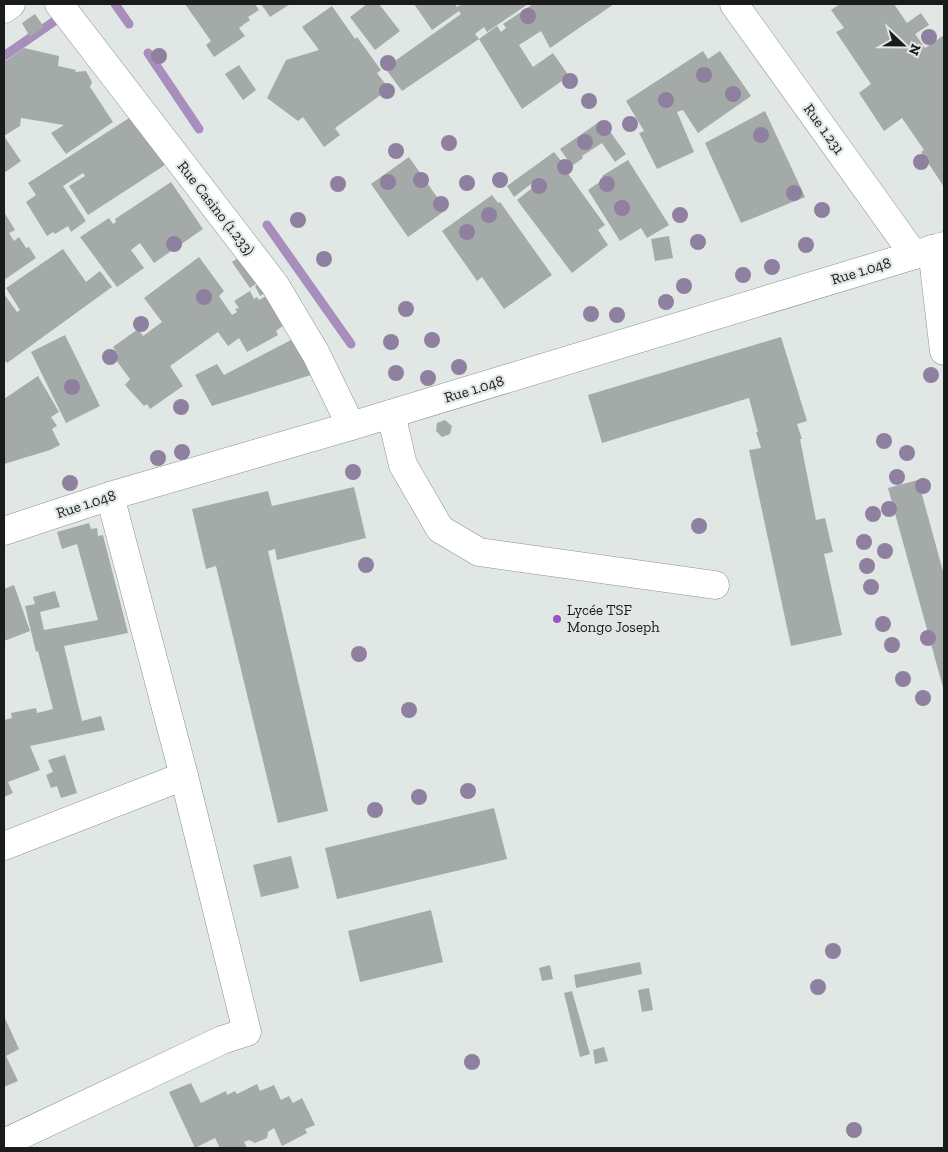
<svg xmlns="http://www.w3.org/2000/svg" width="948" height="1152" font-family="'Zilla Slab',serif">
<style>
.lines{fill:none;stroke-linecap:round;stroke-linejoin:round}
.stream{stroke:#a78ebc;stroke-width:9}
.building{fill:#a3aaa8}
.minor-casing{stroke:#8c9290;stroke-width:29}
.minor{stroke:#fff;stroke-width:28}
.tree{fill:#8f809f}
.poi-dot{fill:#9853c8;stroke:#e0e7e5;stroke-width:2}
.labels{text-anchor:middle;stroke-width:4.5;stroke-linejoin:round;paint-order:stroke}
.street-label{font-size:15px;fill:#1a1c1c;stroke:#e0e7e5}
.poi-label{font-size:15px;fill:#1a1c1c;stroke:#e0e7e5;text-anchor:start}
</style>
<rect width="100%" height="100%" fill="#e0e7e5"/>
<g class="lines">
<g class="stream">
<polyline points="115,4 129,24"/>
<polyline points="148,53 199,129"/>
<polyline points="4,56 59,18"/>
<polyline points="267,225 351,344"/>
</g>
</g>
<g class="building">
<polygon points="185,4 255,4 259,10 248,17 250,20 239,28 245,36 214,57 206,45 211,41"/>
<polygon points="261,4 290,4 270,17"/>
<polygon points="367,4 379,4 400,31 375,50 350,17"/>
<polygon points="414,4 455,4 457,7 462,4 528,4 487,32 484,27 475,34 479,39 402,91 385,68 461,14 459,11 432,30"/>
<polygon points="533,4 614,4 550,48 541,31 519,45 533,67 553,53 569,76 522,109 479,39 497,26 501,32 506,28 503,24"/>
<polygon points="840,4 894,4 907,23 921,13 929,25 915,34 925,48 944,35 944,187 921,152 924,150 902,118 884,131 859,93 871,84 836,32 844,28 831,10"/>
<polygon points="332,6 355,39 357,37 381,70 377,73 389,89 335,128 340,135 324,147 303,117 298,121 267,98 286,60 319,50 302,27"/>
<polygon points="35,14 44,27 30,37 22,23"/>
<polygon points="24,48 59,56 58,66 76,70 75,72 86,71 92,82 90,87 113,122 66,154 51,133 64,125 21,118 20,126 4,136 21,161 4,173 4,62"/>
<polygon points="703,51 708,59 720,51 751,96 698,133 683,110 677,112 694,152 657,169 639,133 644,131 626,101"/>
<polygon points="239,65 256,90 243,100 225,74"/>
<polygon points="140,111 171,159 162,167 88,215 69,186 85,176 83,173 63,186 86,221 71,232 68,226 55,234 53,232 47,236 26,202 36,195 28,183"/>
<polygon points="765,111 805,197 741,223 705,143"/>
<polygon points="602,120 626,154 615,162 602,143 582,156 583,158 572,166 560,149"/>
<polygon points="554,152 566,167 564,168 605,225 598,230 608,245 572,273 517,200 541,181 539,178 514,197 507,186"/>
<polygon points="409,157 446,210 408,237 371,184"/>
<polygon points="628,160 669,225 647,238 641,228 620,241 588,190 604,179 602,176"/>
<polygon points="171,182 203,229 154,263 140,243 131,250 144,268 117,287 80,237 109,218 113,224 116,222 115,219"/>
<polygon points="492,195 498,203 500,202 552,275 504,309 482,277 477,281 442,231"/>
<polygon points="4,212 15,230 9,233 14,241 19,237 26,248 29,247 36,258 4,280"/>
<polygon points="669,236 673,258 655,261 651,239"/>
<polygon points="63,249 86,282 100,271 112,287 7,363 4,359 4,294 17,312 20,310 6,288"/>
<polygon points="246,253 264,278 250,288 232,262"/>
<polygon points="199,257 224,291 219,296 232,315 237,312 235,309 239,308 234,301 250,291 254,299 257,297 259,300 266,296 284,325 276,331 278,335 247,352 239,338 228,346 218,332 170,366 183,386 150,409 147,404 144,406 125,385 130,379 113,356 118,354 113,347 138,329 143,336 162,322 144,298"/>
<polygon points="266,280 272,289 260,296 255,286"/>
<polygon points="65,335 100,406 66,423 31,352"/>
<polygon points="781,337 807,421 797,424 802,439 800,439 816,520 825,518 833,552 824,554 842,635 791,646 749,450 761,448 756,432 758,432 749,398 602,443 588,395"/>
<polygon points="293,339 314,372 311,375 212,406 195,375 217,364 224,375"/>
<polygon points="38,376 59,412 51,417 57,426 52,429 60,445 50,450 4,464 4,399"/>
<polygon points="445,420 452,426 450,434 442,437 436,431 437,423"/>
<polygon points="918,480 944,575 944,691 888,488"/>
<polygon points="354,487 366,538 277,560 275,549 268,551 328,811 278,823 216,566 206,569 192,509 268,491 272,506"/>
<polygon points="89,523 91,529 97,528 98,536 103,535 128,633 64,646 82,721 101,716 105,730 30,746 40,770 8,782 13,793 4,797 4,720 12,718 11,713 36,708 37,713 53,709 38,651 36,652 25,606 35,604 33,597 55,591 60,607 40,612 44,630 98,620 77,544 62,549 57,532"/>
<polygon points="14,585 30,631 4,641 4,589"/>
<polygon points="65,755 77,793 61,798 57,786 51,788 46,775 53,772 48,760"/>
<polygon points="494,808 507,859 337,899 325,848"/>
<polygon points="291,856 299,888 261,897 253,865"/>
<polygon points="431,910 443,962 360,982 348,931"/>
<polygon points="640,962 642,974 576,988 574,975"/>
<polygon points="550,965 553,979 542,981 539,968"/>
<polygon points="649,988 653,1010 642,1012 638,990"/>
<polygon points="572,991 590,1054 580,1057 564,993"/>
<polygon points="4,1016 19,1049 6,1056 18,1081 4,1087"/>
<polygon points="604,1047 608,1061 595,1064 593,1050"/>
<polygon points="191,1083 201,1103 226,1091 227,1095 235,1091 237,1094 257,1084 260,1091 274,1085 281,1100 289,1096 293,1103 302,1098 315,1125 305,1129 307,1133 282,1146 274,1128 268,1132 267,1138 255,1143 249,1140 244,1142 247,1148 220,1148 215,1138 195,1148 169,1092"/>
</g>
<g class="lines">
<defs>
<g id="minor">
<polyline points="59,4 275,285 316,354 351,426"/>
<polyline points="734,4 914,255"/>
<polyline points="4,9 11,4"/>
<polyline points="932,249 944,351"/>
<polyline points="391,414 403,465 440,529 479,552 715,585"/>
<polyline points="4,531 110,496 351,426 944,246"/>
<polyline points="4,846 184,776"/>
<polyline points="4,1143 222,1040 247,1032 184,776 110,496"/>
</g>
</defs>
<use href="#minor" class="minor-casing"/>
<use href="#minor" class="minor"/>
</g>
<g class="tree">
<circle cx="528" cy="16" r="8"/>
<circle cx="929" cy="37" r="8"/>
<circle cx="159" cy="56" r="8"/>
<circle cx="388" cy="63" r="8"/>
<circle cx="704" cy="75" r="8"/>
<circle cx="570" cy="81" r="8"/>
<circle cx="387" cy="91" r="8"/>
<circle cx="733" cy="94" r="8"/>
<circle cx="666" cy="100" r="8"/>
<circle cx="589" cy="101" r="8"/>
<circle cx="630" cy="124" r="8"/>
<circle cx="604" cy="128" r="8"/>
<circle cx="761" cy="135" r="8"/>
<circle cx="585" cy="142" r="8"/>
<circle cx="449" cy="143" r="8"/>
<circle cx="396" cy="151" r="8"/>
<circle cx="921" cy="162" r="8"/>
<circle cx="565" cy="167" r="8"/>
<circle cx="421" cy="180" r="8"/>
<circle cx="500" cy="180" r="8"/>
<circle cx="388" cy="182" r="8"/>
<circle cx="467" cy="183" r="8"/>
<circle cx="338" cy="184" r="8"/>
<circle cx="607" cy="184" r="8"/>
<circle cx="539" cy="186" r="8"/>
<circle cx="794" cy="193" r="8"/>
<circle cx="441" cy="204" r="8"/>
<circle cx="622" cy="208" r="8"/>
<circle cx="822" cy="210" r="8"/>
<circle cx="489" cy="215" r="8"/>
<circle cx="680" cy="215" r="8"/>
<circle cx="298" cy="220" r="8"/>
<circle cx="467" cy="232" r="8"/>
<circle cx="698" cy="242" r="8"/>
<circle cx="174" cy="244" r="8"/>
<circle cx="806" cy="245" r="8"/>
<circle cx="324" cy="259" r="8"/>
<circle cx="772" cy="267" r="8"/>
<circle cx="743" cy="275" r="8"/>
<circle cx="684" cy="286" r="8"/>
<circle cx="204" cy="297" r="8"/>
<circle cx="666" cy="302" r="8"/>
<circle cx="406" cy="309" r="8"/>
<circle cx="591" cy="314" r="8"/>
<circle cx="617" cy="315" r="8"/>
<circle cx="141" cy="324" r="8"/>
<circle cx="432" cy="340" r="8"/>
<circle cx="391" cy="342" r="8"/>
<circle cx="110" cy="357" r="8"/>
<circle cx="459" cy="367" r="8"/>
<circle cx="396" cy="373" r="8"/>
<circle cx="931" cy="375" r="8"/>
<circle cx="428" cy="378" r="8"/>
<circle cx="72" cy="387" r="8"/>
<circle cx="181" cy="407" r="8"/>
<circle cx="884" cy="441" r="8"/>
<circle cx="182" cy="452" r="8"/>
<circle cx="907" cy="453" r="8"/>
<circle cx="158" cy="458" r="8"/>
<circle cx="353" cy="472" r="8"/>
<circle cx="897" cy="477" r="8"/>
<circle cx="70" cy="483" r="8"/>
<circle cx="923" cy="486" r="8"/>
<circle cx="889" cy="509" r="8"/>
<circle cx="873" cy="514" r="8"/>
<circle cx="699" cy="526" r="8"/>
<circle cx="864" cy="542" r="8"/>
<circle cx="885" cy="551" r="8"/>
<circle cx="366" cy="565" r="8"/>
<circle cx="867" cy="566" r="8"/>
<circle cx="871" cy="587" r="8"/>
<circle cx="883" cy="624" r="8"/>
<circle cx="928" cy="638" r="8"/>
<circle cx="892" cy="645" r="8"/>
<circle cx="359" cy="654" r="8"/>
<circle cx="903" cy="679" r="8"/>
<circle cx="923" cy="698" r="8"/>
<circle cx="409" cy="710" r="8"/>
<circle cx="468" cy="791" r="8"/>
<circle cx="419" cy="797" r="8"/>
<circle cx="375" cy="810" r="8"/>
<circle cx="833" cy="951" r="8"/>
<circle cx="818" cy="987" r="8"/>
<circle cx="472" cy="1062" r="8"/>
<circle cx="854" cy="1130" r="8"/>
</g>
<circle class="poi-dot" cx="557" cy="619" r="5"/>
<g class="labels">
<g class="street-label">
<text transform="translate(824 129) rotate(54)" y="5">Rue 1.231</text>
<text transform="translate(216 208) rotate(52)" y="5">Rue Casino (1.233)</text>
<text transform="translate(861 271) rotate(-17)" y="5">Rue 1.048</text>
<text transform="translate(474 389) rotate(-17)" y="5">Rue 1.048</text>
<text transform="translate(86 504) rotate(-18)" y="5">Rue 1.048</text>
</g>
<g class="poi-label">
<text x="567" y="615">Lycée TSF<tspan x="567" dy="17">Mongo Joseph</tspan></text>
</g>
</g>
<rect width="948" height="1152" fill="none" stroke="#1a1c1c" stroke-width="10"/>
<g transform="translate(903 45) rotate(112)" stroke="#e0e7e5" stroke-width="4" paint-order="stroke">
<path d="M0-4L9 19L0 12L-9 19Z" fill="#1a1c1c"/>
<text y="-8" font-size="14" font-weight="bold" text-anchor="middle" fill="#1a1c1c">N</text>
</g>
</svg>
